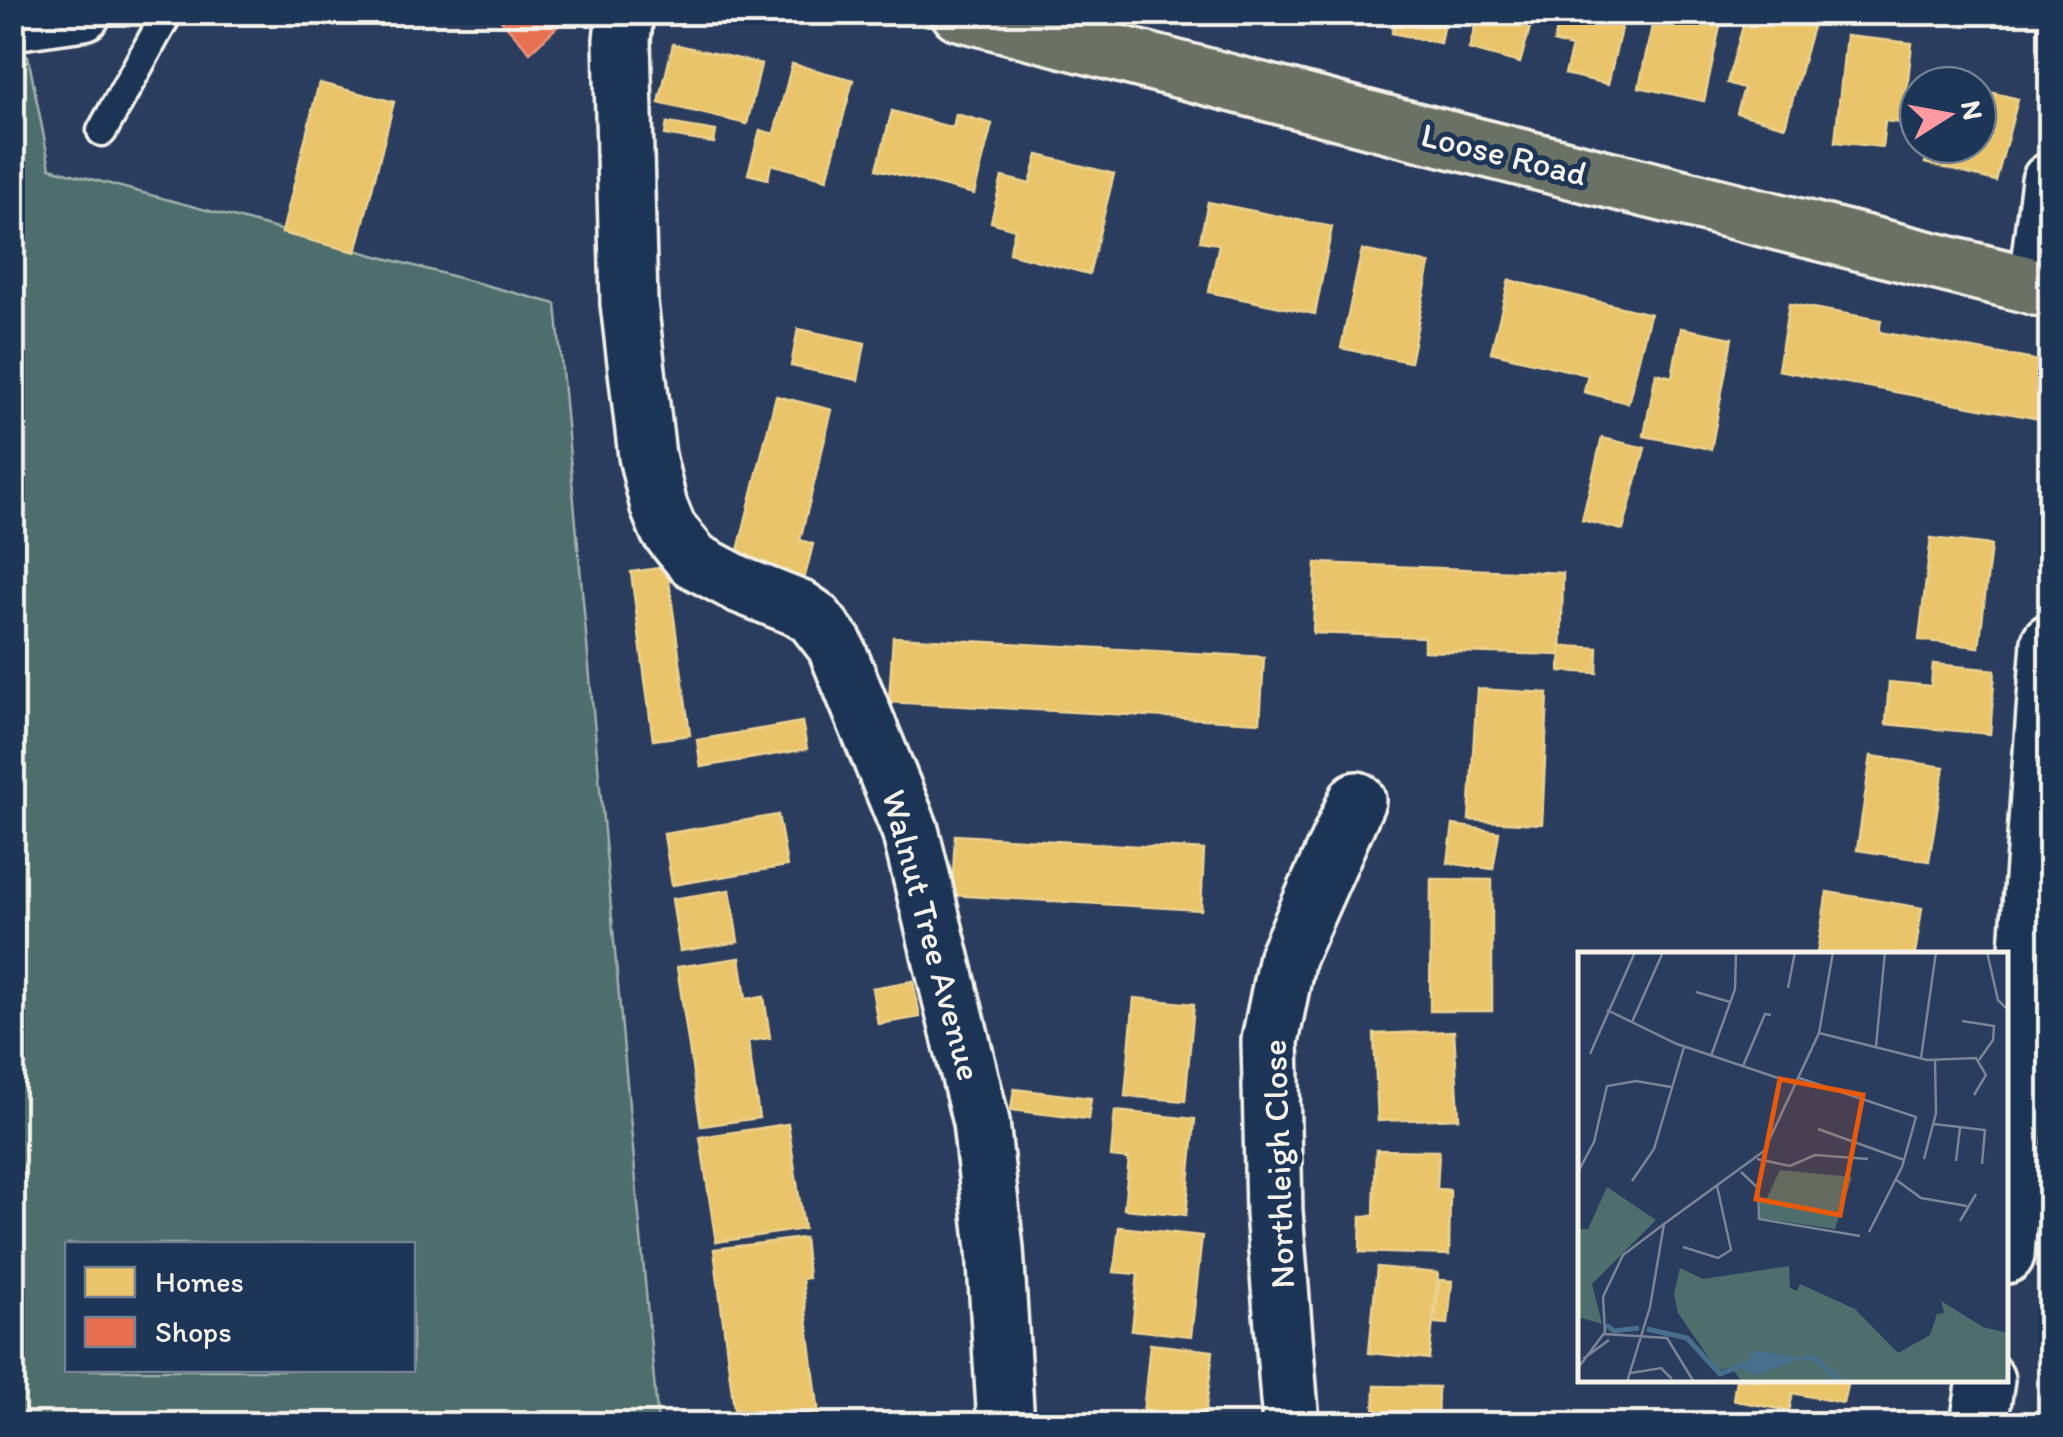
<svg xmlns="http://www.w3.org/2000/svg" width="2063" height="1437" font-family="Itim,sans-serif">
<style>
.green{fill:#4e6e6d;stroke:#a1b0aa;stroke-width:2.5;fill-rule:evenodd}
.homes{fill:#e9c46a;stroke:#ecd290;stroke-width:2.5}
.shops{fill:#e76f51;stroke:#eb967e;stroke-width:2.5}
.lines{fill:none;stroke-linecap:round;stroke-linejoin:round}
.service-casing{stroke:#f4f1e8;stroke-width:35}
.minor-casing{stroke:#f4f1e8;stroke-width:62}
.trunk-casing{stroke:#f4f1e8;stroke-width:62}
.service{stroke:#1d3557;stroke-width:28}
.minor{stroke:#1d3557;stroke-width:55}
.trunk{stroke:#6b7165;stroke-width:55}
.labels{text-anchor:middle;stroke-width:10;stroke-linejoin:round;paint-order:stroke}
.street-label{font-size:35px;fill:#f4f1e8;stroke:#1d3557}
.inset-river{fill:none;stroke:#46708e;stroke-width:5}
.inset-road{fill:none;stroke:#7b8596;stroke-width:2.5}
.view{fill:#e8590c;fill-opacity:0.15;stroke:#e8590c;stroke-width:5}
.inset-edge{fill:none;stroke:#f4f1e8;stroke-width:5}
</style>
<rect width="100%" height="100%" fill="#2b3d5f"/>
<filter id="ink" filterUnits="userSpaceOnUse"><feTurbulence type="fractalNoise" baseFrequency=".01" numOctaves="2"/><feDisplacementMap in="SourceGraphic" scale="20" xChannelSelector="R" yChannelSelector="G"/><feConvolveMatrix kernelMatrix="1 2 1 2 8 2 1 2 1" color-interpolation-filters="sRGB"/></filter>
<g filter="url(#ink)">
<path class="green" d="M28,56L50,168L556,304L658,1424H13L12,59ZM68,1244H412V1370H68Z"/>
<g class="homes">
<polygon points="1326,12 1368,12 1366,22"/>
<polygon points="1396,12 1446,12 1440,43 1392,33"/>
<polygon points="1479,12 1534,13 1520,63 1469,49"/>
<polygon points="1561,12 1646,12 1643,25 1623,20 1608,84 1565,74 1572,47 1554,42"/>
<polygon points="1655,12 1723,12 1704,101 1639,87"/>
<polygon points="1747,12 1765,12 1813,26 1785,126 1737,113 1744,88 1727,83"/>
<polygon points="1846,36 1912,43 1903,123 1885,121 1882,147 1835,142"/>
<polygon points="673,44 761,64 747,124 659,103"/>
<polygon points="792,64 853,80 827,179 771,164 768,179 748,174 760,130 774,134"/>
<polygon points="319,83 394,102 356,252 282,233"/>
<polygon points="1989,92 2018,99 1996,181 1925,163 1930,145 1978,145 1978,121 1981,122"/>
<polygon points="892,111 953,128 956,114 992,124 974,194 877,169"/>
<polygon points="667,123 716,131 714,143 665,135"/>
<polygon points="1038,155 1114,174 1089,274 1009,253 1015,229 991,222 1002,177 1030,184"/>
<polygon points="1208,202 1332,227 1315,314 1209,292 1219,244 1200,241"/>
<polygon points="1362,250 1430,264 1410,362 1341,348"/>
<polygon points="1509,280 1650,314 1628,403 1584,392 1588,375 1491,352"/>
<polygon points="1789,304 1881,320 1879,332 2050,363 2050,421 1778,370"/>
<polygon points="1681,328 1732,338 1711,449 1644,436 1656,373 1672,377"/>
<polygon points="798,329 865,343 858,380 791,366"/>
<polygon points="776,396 832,410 800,540 813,544 803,584 734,567"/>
<polygon points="1602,438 1645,448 1623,530 1582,520"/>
<polygon points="1931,538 1991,545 1979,647 1919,640"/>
<polygon points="1316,563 1563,573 1561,655 1424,651 1424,637 1313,633"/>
<polygon points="667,567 690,735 653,740 631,572"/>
<polygon points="893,637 1264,657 1260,722 889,702"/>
<polygon points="1561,646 1598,648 1597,673 1560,671"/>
<polygon points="1933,664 1995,670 1990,734 1886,724 1889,682 1931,686"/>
<polygon points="1477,689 1548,693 1542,824 1469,820"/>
<polygon points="802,722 807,749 701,767 697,740"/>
<polygon points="1871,756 1944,767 1929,861 1857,850"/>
<polygon points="778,815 787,866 672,885 664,834"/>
<polygon points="1453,825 1499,832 1493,869 1448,863"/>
<polygon points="955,835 1204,850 1201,910 952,895"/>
<polygon points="1431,879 1492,880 1492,1011 1430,1011"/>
<polygon points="730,890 738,942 680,951 672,899"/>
<polygon points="1827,892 1922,908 1915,954 1817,954"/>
<polygon points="740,958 746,999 764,997 770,1038 748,1041 759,1118 701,1126 677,967"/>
<polygon points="913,981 920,1017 878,1024 872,988"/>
<polygon points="1134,998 1194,1004 1185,1101 1125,1096"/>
<polygon points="1454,1031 1459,1118 1378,1121 1374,1034"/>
<polygon points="1014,1089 1091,1098 1088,1119 1011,1110"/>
<polygon points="1115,1111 1195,1119 1186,1215 1124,1209 1129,1159 1111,1157"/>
<polygon points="788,1124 804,1229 716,1242 700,1137"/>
<polygon points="1376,1150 1439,1151 1437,1189 1450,1190 1449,1255 1360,1252 1361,1216 1374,1216"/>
<polygon points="1119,1227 1202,1236 1191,1336 1132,1330 1138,1274 1114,1272"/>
<polygon points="804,1238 808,1278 802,1279 820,1423 736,1424 714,1249"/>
<polygon points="1377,1267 1438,1273 1429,1359 1369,1353"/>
<polygon points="1439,1280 1452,1281 1448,1324 1435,1323"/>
<polygon points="1150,1344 1213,1351 1204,1424 1142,1424"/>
<polygon points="1736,1380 1848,1380 1843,1403 1793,1393 1789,1411 1733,1400"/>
<polygon points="1375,1386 1438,1387 1437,1424 1374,1424"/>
<polygon points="1751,1417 1852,1420 1852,1424 1751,1424"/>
</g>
<polygon class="shops" points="494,12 573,12 530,52"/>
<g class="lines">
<defs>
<polyline id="service" points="102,131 168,12"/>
<g id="minor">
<polyline points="625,12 622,40 629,303 647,456 659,507 668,529 693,560 740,585 801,609 814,618 835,645 910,830 981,1122 995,1249 1006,1424"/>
<polyline points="12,22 83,12"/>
<polyline points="2036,287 2050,181"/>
<polyline points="2006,1255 2050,642"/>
<polyline points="1291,1424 1274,1212 1270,1041 1287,957 1357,800"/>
<polyline points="1979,1424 1986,1380"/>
</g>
<polyline id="trunk" points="959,12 1399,127 2050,290"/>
</defs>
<use href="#service" class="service-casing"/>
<use href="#minor" class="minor-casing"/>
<use href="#trunk" class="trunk-casing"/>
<use href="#service" class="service"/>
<use href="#minor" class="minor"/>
<use href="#trunk" class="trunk"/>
</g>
</g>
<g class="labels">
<g class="street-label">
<text transform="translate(1504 154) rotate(14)" y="12">Loose Road</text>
<text transform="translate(932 935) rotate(75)" y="12">Walnut Tree Avenue</text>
<text transform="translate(1278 1164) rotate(-92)" y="12">Northleigh Close</text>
</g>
</g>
<g transform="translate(1578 952)">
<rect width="430" height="430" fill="#2b3d5f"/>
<path d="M202,218L274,225L257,277L182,266V246H189ZM29,235L78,268L14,332L24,372L0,365V277H10ZM211,314L212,336L219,339L222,332L277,357L320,401L352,383L359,362L366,361L363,349L405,375L430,381V428L164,430L153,415L140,419L100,361L96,342L102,316L125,327Z" fill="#4e6e6d"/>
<path d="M176,398L224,406L177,423L164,417Z" fill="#46708e"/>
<path class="inset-river" d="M28,373L36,379L61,376M69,377L109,386L142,422L167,412M224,406H236L264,430"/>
<path class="inset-road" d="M409,0L420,48L430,58M210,36L217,0M118,40L152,50M29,58L99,92L218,132M384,69L416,74L415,88L401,108M54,70L85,0M241,81L349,108L398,106L408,123L396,143M298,94L307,0M430,101V141M12,102L57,0M133,104L157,37L158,0M343,106L358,0M165,114L187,62L193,63M221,126L338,165L324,215L291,280M356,172L407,178L404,212M240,177L326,208M76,197L106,95M179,207L212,214L237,203L290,207M346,207L358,161L357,108M378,209L382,176M1,218L16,190L29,134L58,129L93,135M163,220L180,236L181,267L282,284M317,227L343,246L389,254M54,229L76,197M382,269L398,242M105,295L140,306L153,298L139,234M26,382L89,386L116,430M5,407L31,388M0,416L27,380L25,345L45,303L86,272M53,421L83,416L94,427M49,430L72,355L86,272L186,199L241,81L255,0"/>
<path class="view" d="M202,127L285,143L262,263L178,247Z"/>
<rect width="430" height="430" class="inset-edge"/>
</g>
<rect width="2063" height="1437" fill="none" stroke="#1d3557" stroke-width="50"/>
<rect x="25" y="25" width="2013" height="1387" fill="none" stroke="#f4f1e8" stroke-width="4" filter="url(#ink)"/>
<rect x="65" y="1242" width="350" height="130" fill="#1d3557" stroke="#738091" stroke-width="2.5"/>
<rect x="85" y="1267" width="50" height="30" fill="#e9c46a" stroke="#738091" stroke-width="2.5"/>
<text x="155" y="1292" font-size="30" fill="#f4f1e8">Homes</text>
<rect x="85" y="1317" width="50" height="30" fill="#e76f51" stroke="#738091" stroke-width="2.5"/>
<text x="155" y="1342" font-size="30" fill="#f4f1e8">Shops</text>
<g transform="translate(1948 115) rotate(79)"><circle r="48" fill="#1d3557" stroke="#738091" stroke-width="2.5"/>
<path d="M0-8L18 38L0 25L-18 38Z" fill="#ff9aa2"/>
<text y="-15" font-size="28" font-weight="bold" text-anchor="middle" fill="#f4f1e8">N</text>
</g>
</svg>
